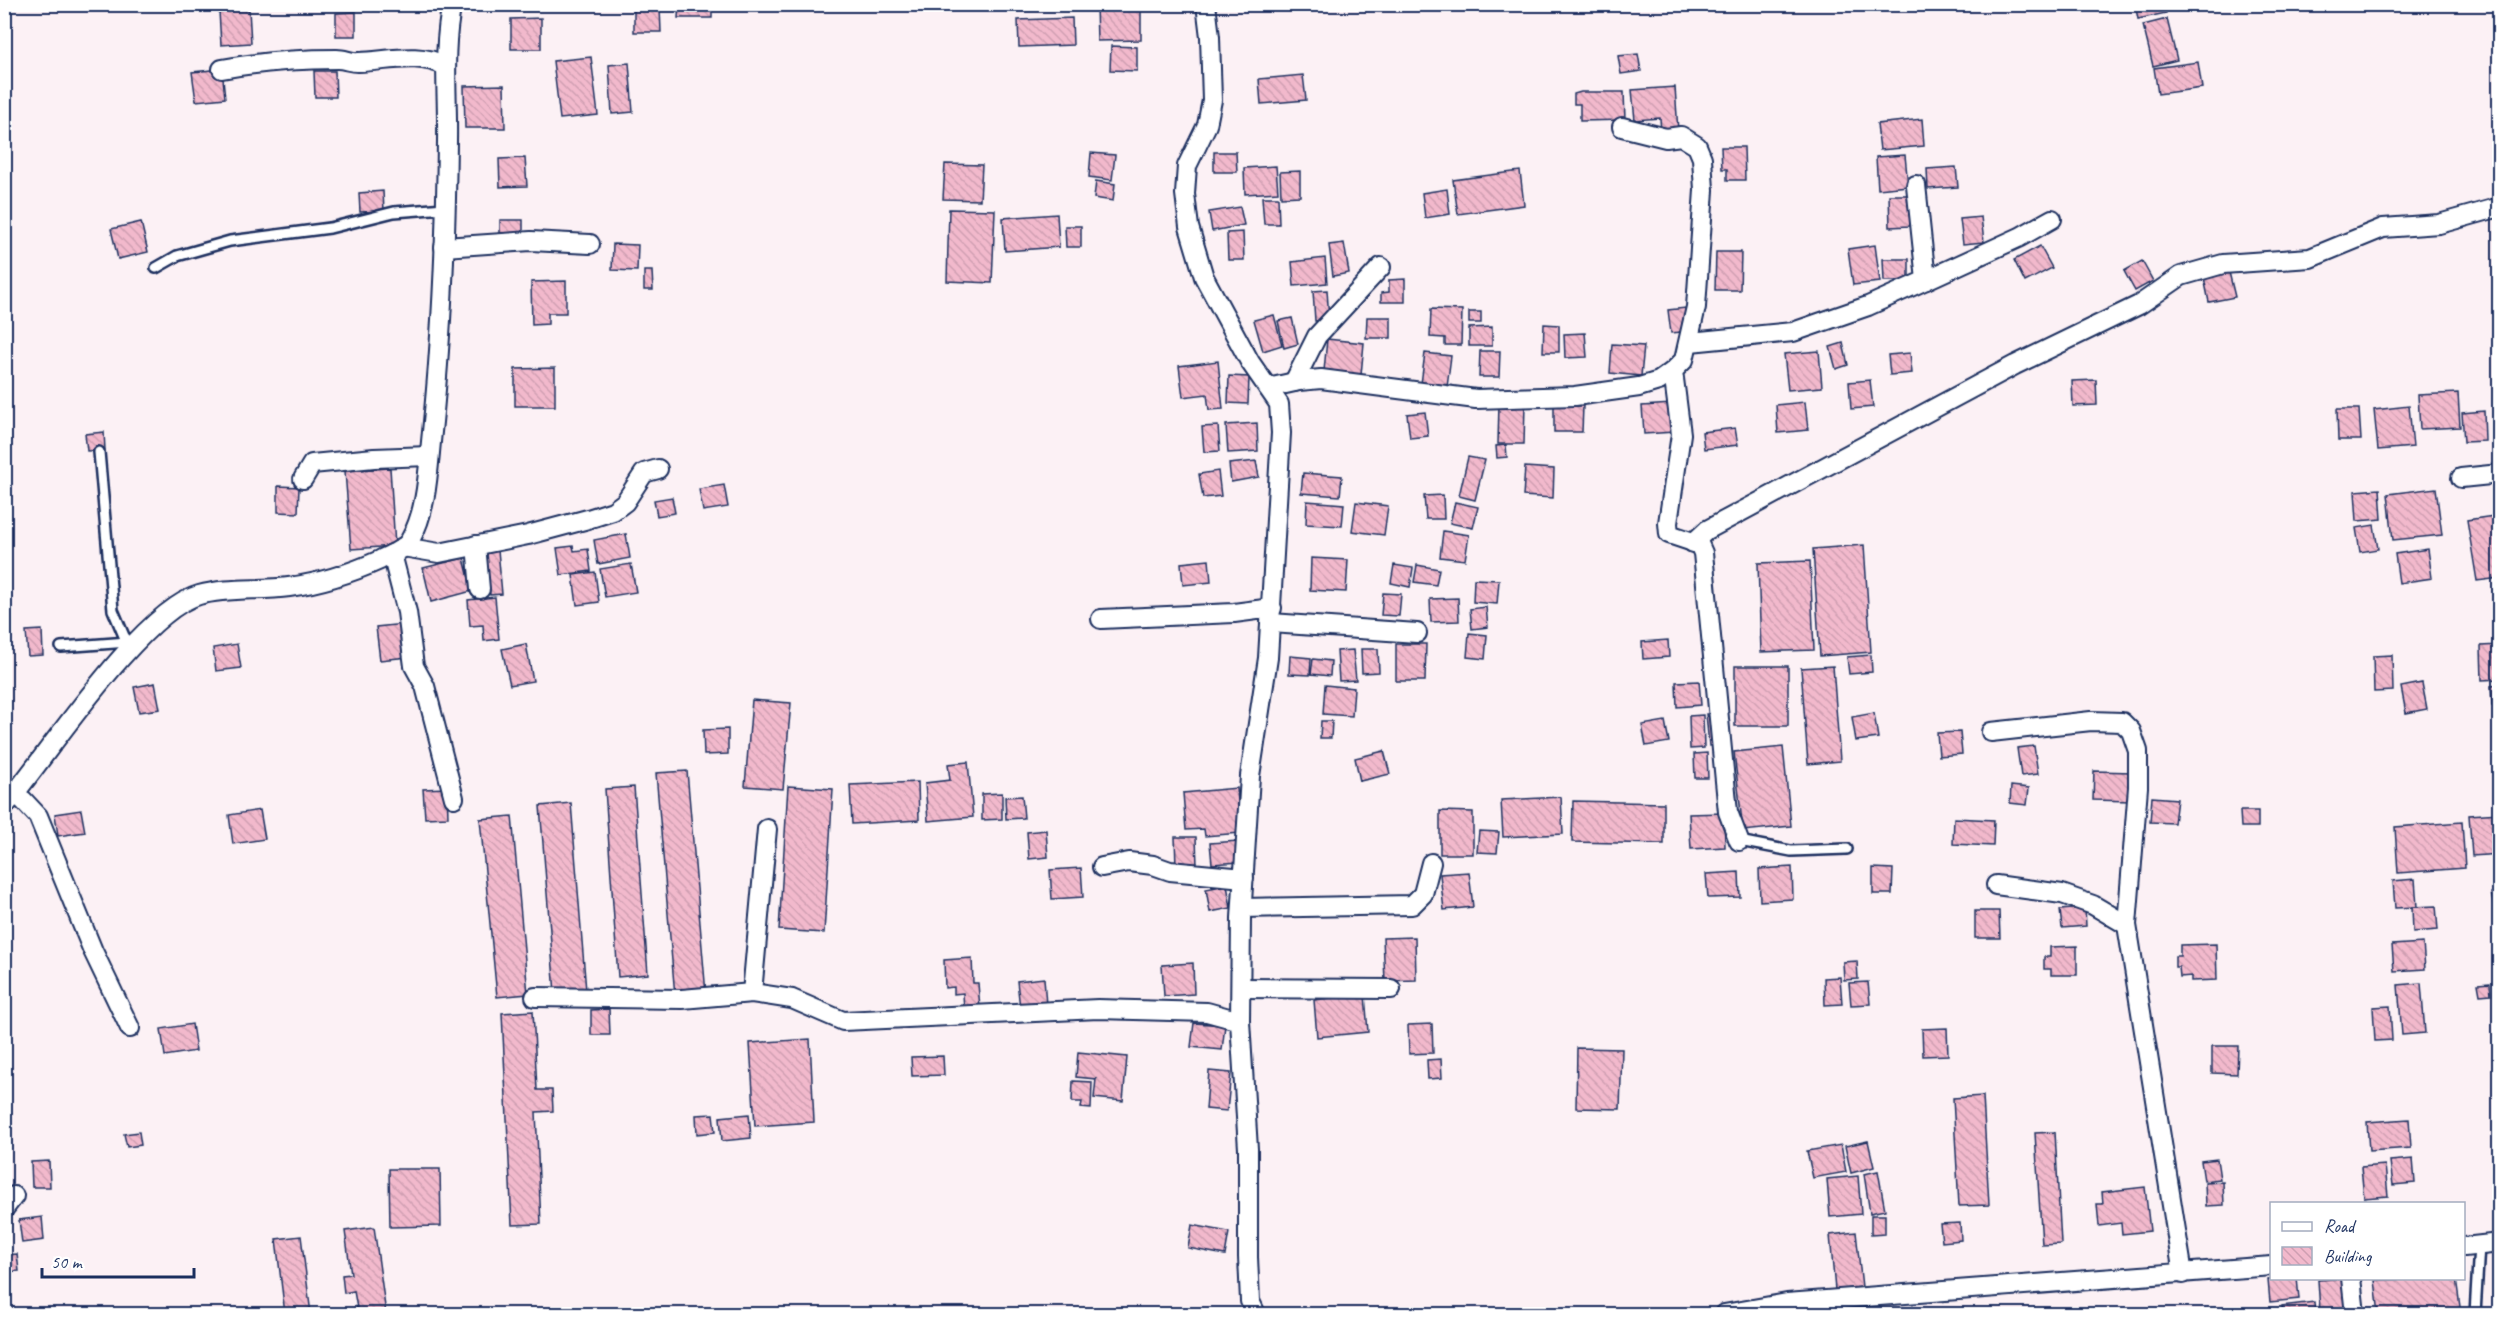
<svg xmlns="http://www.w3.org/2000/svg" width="2504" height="1319" font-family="Caveat,sans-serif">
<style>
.building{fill:url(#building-back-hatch);stroke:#1b2f5e;stroke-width:1.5}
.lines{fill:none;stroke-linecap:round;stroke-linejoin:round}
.lane-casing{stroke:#1b2f5e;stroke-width:14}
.street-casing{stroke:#1b2f5e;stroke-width:22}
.lane{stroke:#fff;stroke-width:9}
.street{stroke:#fff;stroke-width:18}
</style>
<defs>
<pattern id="building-back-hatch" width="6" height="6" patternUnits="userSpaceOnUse" patternTransform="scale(1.5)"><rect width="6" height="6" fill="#f2b9cc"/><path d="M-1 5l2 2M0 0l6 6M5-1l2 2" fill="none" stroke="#cf9fb2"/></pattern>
</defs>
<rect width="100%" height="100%" fill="#fcf1f5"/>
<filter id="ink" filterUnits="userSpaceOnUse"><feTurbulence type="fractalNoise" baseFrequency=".0167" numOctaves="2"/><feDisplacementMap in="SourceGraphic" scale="12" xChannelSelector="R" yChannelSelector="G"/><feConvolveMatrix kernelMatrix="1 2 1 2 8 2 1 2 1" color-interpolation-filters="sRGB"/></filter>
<g filter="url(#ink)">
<g class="building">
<polygon points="679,4 712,4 712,18 678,18"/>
<polygon points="1096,4 1141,4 1141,40 1097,41"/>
<polygon points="2135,4 2164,4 2166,13 2138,19"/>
<polygon points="634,7 660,7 661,32 634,32"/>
<polygon points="249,10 251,43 221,45 219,11"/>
<polygon points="356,12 356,36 336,36 336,13"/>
<polygon points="541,18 541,49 511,49 511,19"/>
<polygon points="1072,18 1073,45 1019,47 1018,20"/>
<polygon points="2167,19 2177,60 2153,66 2143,25"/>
<polygon points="1111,46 1137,47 1137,71 1110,70"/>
<polygon points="1638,54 1641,71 1621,74 1618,56"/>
<polygon points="591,57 598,115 560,119 553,61"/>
<polygon points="2198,62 2202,88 2158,94 2154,68"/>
<polygon points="629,63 633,112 612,114 609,65"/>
<polygon points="222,69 225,98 196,101 192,72"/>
<polygon points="314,71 335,71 336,97 315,97"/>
<polygon points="1303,75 1306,100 1261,104 1259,79"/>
<polygon points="504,85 505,128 465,128 464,86"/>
<polygon points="1675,87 1678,131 1661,132 1660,118 1635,120 1632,90"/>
<polygon points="1581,92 1624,92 1625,120 1580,121 1580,104 1574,104 1574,94"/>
<polygon points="1922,119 1924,146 1880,150 1877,124"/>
<polygon points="1721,147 1744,147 1745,180 1727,180 1727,169 1722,169"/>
<polygon points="1214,152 1236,152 1237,172 1214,172"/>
<polygon points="1091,153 1115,155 1112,180 1089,177"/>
<polygon points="1905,155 1908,186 1878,189 1876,157"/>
<polygon points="525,158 527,186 500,187 499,159"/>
<polygon points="945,164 982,165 980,200 943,199"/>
<polygon points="1276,166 1278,192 1245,194 1244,168"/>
<polygon points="1956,167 1958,187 1928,189 1927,169"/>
<polygon points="1300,171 1300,196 1281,197 1280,172"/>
<polygon points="1520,171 1524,205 1458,214 1453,180"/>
<polygon points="1096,181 1115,184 1113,201 1094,198"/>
<polygon points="1447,189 1450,214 1425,218 1422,193"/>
<polygon points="383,191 384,211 360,212 359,193"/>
<polygon points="1889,195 1910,195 1910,226 1890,227"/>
<polygon points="1262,197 1278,197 1279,224 1264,224"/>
<polygon points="1240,207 1244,225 1212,231 1209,212"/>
<polygon points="949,209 995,210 992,283 947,281"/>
<polygon points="1057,214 1059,247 1005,251 1003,218"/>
<polygon points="1981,217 1984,242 1963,244 1960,219"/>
<polygon points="500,220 523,220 523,236 500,237"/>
<polygon points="141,222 148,252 118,259 111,229"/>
<polygon points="1065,226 1081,226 1081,247 1066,247"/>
<polygon points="1243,232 1244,260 1228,260 1227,233"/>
<polygon points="1344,243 1349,273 1333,276 1329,245"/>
<polygon points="613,244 638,245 637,271 612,270"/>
<polygon points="1875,245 1880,282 1853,285 1848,249"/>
<polygon points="2040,246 2052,268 2025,282 2014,260"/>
<polygon points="1716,252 1741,252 1740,290 1715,290"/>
<polygon points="1325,258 1327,283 1294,286 1292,262"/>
<polygon points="1883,259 1909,259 1909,281 1884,281"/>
<polygon points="2142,261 2153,281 2135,291 2124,271"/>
<polygon points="644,271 652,271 653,290 644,290"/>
<polygon points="2229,272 2235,297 2209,302 2204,278"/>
<polygon points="1405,279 1405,302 1381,302 1381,293 1389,292 1389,280"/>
<polygon points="566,281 566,313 548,313 548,324 532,325 531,282"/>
<polygon points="1327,290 1329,320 1315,321 1313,291"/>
<polygon points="1686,308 1689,331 1671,333 1668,310"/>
<polygon points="1431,309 1462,310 1461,345 1445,345 1445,338 1430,337"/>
<rect x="1469" y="312" width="12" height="11"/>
<polygon points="1274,315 1282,345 1263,351 1254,320"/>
<polygon points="1367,317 1391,317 1391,338 1366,338"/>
<polygon points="1292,318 1298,344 1284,348 1278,321"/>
<polygon points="1544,324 1559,325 1559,352 1543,352"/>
<polygon points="1492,327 1492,346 1469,346 1469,328"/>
<polygon points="1585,333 1587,357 1565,358 1564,334"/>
<polygon points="1327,339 1364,343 1361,375 1324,371"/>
<polygon points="1843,343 1848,365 1836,369 1830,347"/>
<polygon points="1612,344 1644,346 1641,376 1610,373"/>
<polygon points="1480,351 1500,351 1499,377 1479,377"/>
<polygon points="1819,351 1822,387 1788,390 1784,354"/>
<polygon points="1425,353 1451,356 1447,387 1421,384"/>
<polygon points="1910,353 1912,373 1890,375 1888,355"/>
<polygon points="1218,361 1223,409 1209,410 1207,394 1183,397 1179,366"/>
<polygon points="555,368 555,406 515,406 515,369"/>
<polygon points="1229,376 1249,377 1248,404 1228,403"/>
<polygon points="1870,380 1873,407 1851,409 1849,382"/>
<polygon points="2096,380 2097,405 2073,406 2072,381"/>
<polygon points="2458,393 2460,427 2420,429 2418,395"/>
<polygon points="1805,402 1808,430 1778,433 1776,405"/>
<polygon points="1499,403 1525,403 1524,444 1498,444"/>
<polygon points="1672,404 1674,432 1644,434 1642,406"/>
<polygon points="1554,406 1583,406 1582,432 1554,432"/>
<polygon points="2409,406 2413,447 2378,450 2374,410"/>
<polygon points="2337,409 2359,409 2361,440 2338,440"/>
<polygon points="2484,411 2485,441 2464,442 2462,413"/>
<polygon points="1425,412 1428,436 1410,438 1407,414"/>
<polygon points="1257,423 1258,451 1228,453 1226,425"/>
<polygon points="1218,426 1220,451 1204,452 1202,427"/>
<polygon points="1735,428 1738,445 1704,449 1702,432"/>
<polygon points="104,432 105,450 87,451 85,434"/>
<polygon points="1506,445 1507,457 1497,458 1496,446"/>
<polygon points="1468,457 1485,460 1475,500 1459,496"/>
<polygon points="1256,461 1259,477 1231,482 1229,464"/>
<polygon points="1525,467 1554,469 1553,498 1523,496"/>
<polygon points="390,468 395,546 351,549 345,471"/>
<polygon points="1218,471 1221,496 1203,498 1199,474"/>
<polygon points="1303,473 1342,476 1340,496 1301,493"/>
<polygon points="724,485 728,507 703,511 699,489"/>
<polygon points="278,486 299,487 298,513 278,512"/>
<polygon points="2436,488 2442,535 2393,540 2388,494"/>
<polygon points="2380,489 2382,519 2357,521 2355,491"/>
<polygon points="1443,495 1444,519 1426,519 1424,496"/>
<polygon points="672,497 675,513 657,516 654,500"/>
<polygon points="1307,501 1344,504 1342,526 1306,524"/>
<polygon points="1356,502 1388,506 1384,535 1352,531"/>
<polygon points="1455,502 1478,507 1473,528 1450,523"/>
<polygon points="2500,515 2500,578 2477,581 2467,520"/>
<polygon points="2374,525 2378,549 2360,552 2356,528"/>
<polygon points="1443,531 1469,535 1465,560 1440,557"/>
<polygon points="626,534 630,558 598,564 594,540"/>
<polygon points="1864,545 1871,652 1820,656 1813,549"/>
<polygon points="573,546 574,551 588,549 591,571 561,575 557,548"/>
<polygon points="2428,549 2432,578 2399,583 2395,554"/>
<polygon points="498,550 502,594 490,595 489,581 484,581 482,552"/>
<polygon points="464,558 472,591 431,602 423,568"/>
<polygon points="1311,558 1348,560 1346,592 1310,590"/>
<polygon points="1209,560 1211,582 1183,585 1181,563"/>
<polygon points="1810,561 1814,650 1761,652 1758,563"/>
<polygon points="631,564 636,592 605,597 600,569"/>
<polygon points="1394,565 1413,568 1410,587 1391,583"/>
<polygon points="1417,565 1439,569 1436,585 1414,582"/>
<polygon points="595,572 599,602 577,605 573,575"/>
<polygon points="1474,579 1499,580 1497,604 1473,602"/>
<polygon points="1383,593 1401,594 1399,616 1381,615"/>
<polygon points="495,597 499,639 484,641 483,625 470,626 468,600"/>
<polygon points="1458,598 1459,621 1431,622 1430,599"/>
<polygon points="1486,607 1488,627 1472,629 1470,609"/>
<polygon points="404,624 408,657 380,660 376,627"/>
<polygon points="42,630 43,655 28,656 26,631"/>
<polygon points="1469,633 1487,635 1485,659 1467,657"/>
<polygon points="1668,640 1669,657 1643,659 1642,642"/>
<polygon points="237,644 241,668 216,671 213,648"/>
<polygon points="526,644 533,681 510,685 502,649"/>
<polygon points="1396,644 1426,644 1425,681 1396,681"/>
<polygon points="2500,645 2500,679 2482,680 2481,646"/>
<polygon points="1361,649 1378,649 1379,672 1362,673"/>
<polygon points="1353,650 1356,680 1339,681 1337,651"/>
<polygon points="1871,655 1872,672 1849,674 1847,657"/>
<polygon points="2392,655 2393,691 2374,692 2373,656"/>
<polygon points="1290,656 1311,658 1310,675 1289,674"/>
<polygon points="1313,659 1331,661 1330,676 1311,674"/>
<rect x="1735" y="666" width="53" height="60"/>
<polygon points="1833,666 1840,761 1808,764 1801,668"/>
<polygon points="1699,681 1701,705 1677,707 1676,682"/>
<polygon points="155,683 160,709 139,712 134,687"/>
<polygon points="2422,683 2427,709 2406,713 2401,687"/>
<polygon points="1325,685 1354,688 1352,716 1323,714"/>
<polygon points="2500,685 2500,706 2492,706 2491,686"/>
<polygon points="752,700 791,703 783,789 745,786"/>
<polygon points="1874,713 1878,738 1856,741 1852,717"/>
<polygon points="1706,714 1718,714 1720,746 1709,746"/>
<polygon points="1703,715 1704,748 1690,749 1689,716"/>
<polygon points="1321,721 1332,721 1331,738 1320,738"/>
<polygon points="1665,721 1669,742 1646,746 1642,725"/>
<polygon points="728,729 728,754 704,755 703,730"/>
<polygon points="1960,732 1962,754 1939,756 1937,733"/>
<polygon points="2034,746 2038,774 2021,776 2017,748"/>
<polygon points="1783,747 1791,826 1743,831 1734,752"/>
<polygon points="1384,751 1390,774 1360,781 1355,758"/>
<polygon points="1707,753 1708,778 1695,778 1694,754"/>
<polygon points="968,762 973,817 928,821 925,783 950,780 948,764"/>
<polygon points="687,771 706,994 675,996 656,773"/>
<polygon points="2094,771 2132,772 2131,801 2093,800"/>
<polygon points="918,782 919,820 852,824 850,785"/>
<polygon points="788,786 833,789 824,933 779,930"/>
<polygon points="2011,786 2029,788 2027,805 2010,803"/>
<polygon points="634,787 648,974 618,977 605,789"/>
<polygon points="447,788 448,817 425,818 423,789"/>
<polygon points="1237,788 1240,833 1205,836 1204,829 1186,830 1183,793"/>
<polygon points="1002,793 1002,819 982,820 982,794"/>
<polygon points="1022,796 1024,818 1006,819 1005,797"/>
<polygon points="1561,797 1563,834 1503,837 1501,800"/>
<polygon points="2152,797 2177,799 2174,823 2150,822"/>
<polygon points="1573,801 1664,803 1664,844 1572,842"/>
<polygon points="571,803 586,991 555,993 540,806"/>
<polygon points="81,810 85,832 58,836 55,814"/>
<polygon points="260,810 265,839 233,844 229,815"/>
<polygon points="1440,811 1473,812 1473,854 1440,854"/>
<polygon points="2240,811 2258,811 2258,827 2241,827"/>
<polygon points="1724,813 1725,847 1691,849 1689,814"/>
<polygon points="2500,813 2500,854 2472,856 2469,815"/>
<polygon points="512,816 528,994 497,997 480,819"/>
<polygon points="1954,818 1994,820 1993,846 1953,844"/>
<polygon points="2462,822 2465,868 2398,873 2395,827"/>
<polygon points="1046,830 1048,857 1029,859 1027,832"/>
<polygon points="1479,831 1499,832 1497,853 1477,852"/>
<polygon points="1175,837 1196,837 1197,866 1176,866"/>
<polygon points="1239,841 1240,862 1212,864 1210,843"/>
<polygon points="1792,867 1793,899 1760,901 1759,869"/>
<polygon points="1081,868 1083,897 1052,899 1050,870"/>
<polygon points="1873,868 1893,869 1892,894 1873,894"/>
<polygon points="1469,872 1473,907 1444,910 1440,874"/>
<polygon points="1739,872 1740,897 1708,898 1706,874"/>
<polygon points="2415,879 2417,907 2395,908 2393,881"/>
<polygon points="1227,885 1231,908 1210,912 1206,889"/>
<polygon points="2500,891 2500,920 2497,921 2491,893"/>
<polygon points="2436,906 2438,930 2413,932 2412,907"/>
<polygon points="2085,908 2086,926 2062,928 2060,910"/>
<polygon points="1975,911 1999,911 2000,938 1975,938"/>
<polygon points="1415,937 1416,980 1385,981 1383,938"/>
<polygon points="2423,943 2425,969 2394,971 2392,945"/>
<polygon points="2216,944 2217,980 2191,981 2191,976 2180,977 2179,967 2175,967 2175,956 2180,956 2180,945"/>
<polygon points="2077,946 2077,975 2051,975 2051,969 2044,969 2044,957 2050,957 2050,947"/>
<polygon points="972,958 973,983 978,983 980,1009 964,1011 963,993 954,994 954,987 945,988 944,960"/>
<polygon points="1857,961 1858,979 1844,980 1843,962"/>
<polygon points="1193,963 1194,994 1164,996 1162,965"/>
<polygon points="1840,977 1842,1004 1825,1005 1824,978"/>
<polygon points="1044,978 1046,1005 1020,1008 1017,981"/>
<polygon points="1868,982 1870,1004 1851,1005 1849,983"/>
<polygon points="2421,983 2425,1033 2402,1035 2398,985"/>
<polygon points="2490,983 2491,994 2480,995 2478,984"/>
<polygon points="1365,995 1368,1032 1317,1037 1314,1000"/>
<polygon points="2390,1006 2392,1040 2375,1041 2373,1007"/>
<polygon points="609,1009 610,1035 591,1035 591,1010"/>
<polygon points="533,1011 537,1090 552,1090 553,1111 536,1112 541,1224 512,1225 502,1013"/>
<polygon points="1194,1023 1225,1025 1222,1050 1191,1047"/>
<polygon points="192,1024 196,1051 165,1056 161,1029"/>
<polygon points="1432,1024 1433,1053 1409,1054 1408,1025"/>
<polygon points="1947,1028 1948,1055 1923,1056 1922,1029"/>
<polygon points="810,1039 814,1122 755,1126 750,1043"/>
<polygon points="2212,1046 2238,1046 2237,1074 2212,1073"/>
<polygon points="1577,1048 1622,1049 1620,1109 1576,1108"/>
<polygon points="1078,1052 1127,1057 1123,1101 1094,1098 1096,1079 1076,1077"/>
<polygon points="943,1056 944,1075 912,1076 911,1057"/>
<polygon points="1441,1059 1442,1078 1428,1079 1427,1060"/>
<polygon points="1209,1071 1231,1073 1227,1111 1206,1109"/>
<polygon points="1073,1081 1092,1082 1091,1109 1081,1108 1082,1102 1072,1102"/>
<polygon points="1983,1096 1989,1205 1959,1206 1953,1098"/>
<polygon points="713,1114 715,1132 697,1134 696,1115"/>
<polygon points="749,1114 751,1138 722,1141 720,1117"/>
<polygon points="2409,1119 2411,1148 2369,1151 2367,1122"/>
<polygon points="139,1132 141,1145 127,1147 124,1134"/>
<polygon points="2055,1132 2061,1244 2042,1245 2035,1133"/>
<polygon points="1868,1141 1874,1167 1851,1173 1845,1146"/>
<polygon points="1841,1145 1846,1172 1813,1178 1807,1151"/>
<polygon points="2217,1159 2220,1179 2204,1181 2201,1161"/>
<polygon points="2413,1159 2415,1183 2393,1185 2390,1161"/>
<polygon points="49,1161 50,1187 32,1187 31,1162"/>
<polygon points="2385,1165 2388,1196 2364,1198 2361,1167"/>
<polygon points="389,1169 440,1169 441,1226 390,1227"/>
<polygon points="1878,1171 1885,1210 1870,1213 1864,1174"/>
<polygon points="1858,1176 1861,1214 1830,1217 1827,1179"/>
<polygon points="2223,1182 2224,1205 2206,1206 2205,1183"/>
<polygon points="2145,1187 2150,1231 2122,1234 2121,1223 2099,1226 2097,1204 2103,1204 2102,1192"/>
<polygon points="1871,1215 1885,1215 1885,1234 1871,1235"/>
<polygon points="42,1217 44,1240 22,1243 19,1220"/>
<polygon points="1960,1223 1961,1240 1942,1242 1940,1224"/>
<polygon points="1192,1225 1229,1232 1225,1255 1188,1248"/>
<polygon points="374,1227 386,1314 358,1314 354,1291 344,1293 342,1275 351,1274 345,1231"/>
<polygon points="1856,1232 1862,1287 1835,1290 1830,1235"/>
<polygon points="301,1236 311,1314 285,1314 276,1239"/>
<polygon points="17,1254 19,1271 5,1272 4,1255"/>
<polygon points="2297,1278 2299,1299 2270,1302 2268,1280"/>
<polygon points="2349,1278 2352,1309 2320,1311 2318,1280"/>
<polygon points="2456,1278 2461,1314 2379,1314 2375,1280"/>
<polygon points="2314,1302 2315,1314 2283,1314 2282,1306"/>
<polygon points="1859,1307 1860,1314 1818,1314 1818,1311"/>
</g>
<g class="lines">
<defs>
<g id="lane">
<polyline points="156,268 177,256 230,241 330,228 394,212 445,208"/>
<polyline points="99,452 113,610 124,636 133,648"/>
<polyline points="61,647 128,642"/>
<polyline points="1739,841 1791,851 1847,849"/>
<polyline points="2475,1314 2479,1245"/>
</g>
<g id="street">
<polyline points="1206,4 1210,37 1212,100 1207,125 1187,166 1185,194 1189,227 1204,277 1250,362 1279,404 1281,433 1268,658 1250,776 1241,918 1240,1021 1248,1149 1248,1257 1250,1301 1256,1314"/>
<path d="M222,69C260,62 298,59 337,59C345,59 352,63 359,62C388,61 420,52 445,66"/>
<polyline points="1622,127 1666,138 1681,136 1697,146 1702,158 1704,190 1696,307 1684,360 1673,371 1681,434 1668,523 1669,534 1699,544 1703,553 1728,812 1739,841"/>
<polyline points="444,247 531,241 590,244"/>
<polyline points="1926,280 2020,237 2052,219"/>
<polyline points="1690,342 1793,332 1868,306 1926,280 1916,185"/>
<polyline points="1294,382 1317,336 1381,267"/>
<polyline points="1268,388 1299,381 1321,379 1476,399 1575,396 1639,387 1659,381 1673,371"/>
<polyline points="2461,478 2500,474"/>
<polyline points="303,479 312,464 374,458 429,456"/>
<polyline points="1693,543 1707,530 2015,365 2139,305 2181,276 2223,264 2310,258 2383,228 2439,224 2500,207"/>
<polyline points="476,545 480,589"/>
<polyline points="403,547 439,553 528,535 588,519 613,511 625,502 644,473 658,469"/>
<polyline points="392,554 407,612 414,666 425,686 454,798"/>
<polyline points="1101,619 1234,613 1272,608"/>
<polyline points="1271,623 1417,633"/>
<polyline points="1991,732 2091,721 2122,722 2131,731 2138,751 2138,787 2127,925 2183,1274"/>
<polyline points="14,795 23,800 38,816 93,951 130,1028"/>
<path d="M4,807C46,757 141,611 199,595C228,587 260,591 289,587C320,583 351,573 380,560C389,555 405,550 410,540C428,509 428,467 432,432C442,335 446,238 447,141C448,95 442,50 452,4"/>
<polyline points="1102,867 1129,862 1153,865 1170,871 1244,878"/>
<polyline points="1996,885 2062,894 2093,905 2127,925"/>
<polyline points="1242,908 1412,905 1423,894 1431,863"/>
<polyline points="1241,988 1391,989"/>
<polyline points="752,993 767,829"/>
<polyline points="535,997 682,999 752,993 792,999 843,1021 1098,1009 1207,1012 1240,1021"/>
<polyline points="4,1209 14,1196"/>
<polyline points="2464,1247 2500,1243"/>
<polyline points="2351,1278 2355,1314"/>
<polyline points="1724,1314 1787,1303 2272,1266"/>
</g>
</defs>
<use href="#lane" class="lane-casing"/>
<use href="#street" class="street-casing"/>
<use href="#lane" class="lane"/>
<use href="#street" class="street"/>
</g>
</g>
<rect width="2504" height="1319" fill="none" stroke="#fff" stroke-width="24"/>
<rect x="12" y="12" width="2480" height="1295" fill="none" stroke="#1b2f5e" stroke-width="2" filter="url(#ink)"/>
<rect x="2270" y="1202" width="195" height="78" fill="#ffffff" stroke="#a4acbf" stroke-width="1.5"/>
<rect x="2282" y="1222" width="30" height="9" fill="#ffffff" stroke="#a4acbf" stroke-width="1.5"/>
<text x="2324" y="1232" font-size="18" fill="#1b2f5e">Road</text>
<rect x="2282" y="1247" width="30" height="18" fill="url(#building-back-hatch)" stroke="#a4acbf" stroke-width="1.5"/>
<text x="2324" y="1262" font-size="18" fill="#1b2f5e">Building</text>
<path d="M42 1268v9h152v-9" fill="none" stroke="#1b2f5e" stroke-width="3"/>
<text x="51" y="1268" font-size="18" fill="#1b2f5e" stroke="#ffffff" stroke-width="4.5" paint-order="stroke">50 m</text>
</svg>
